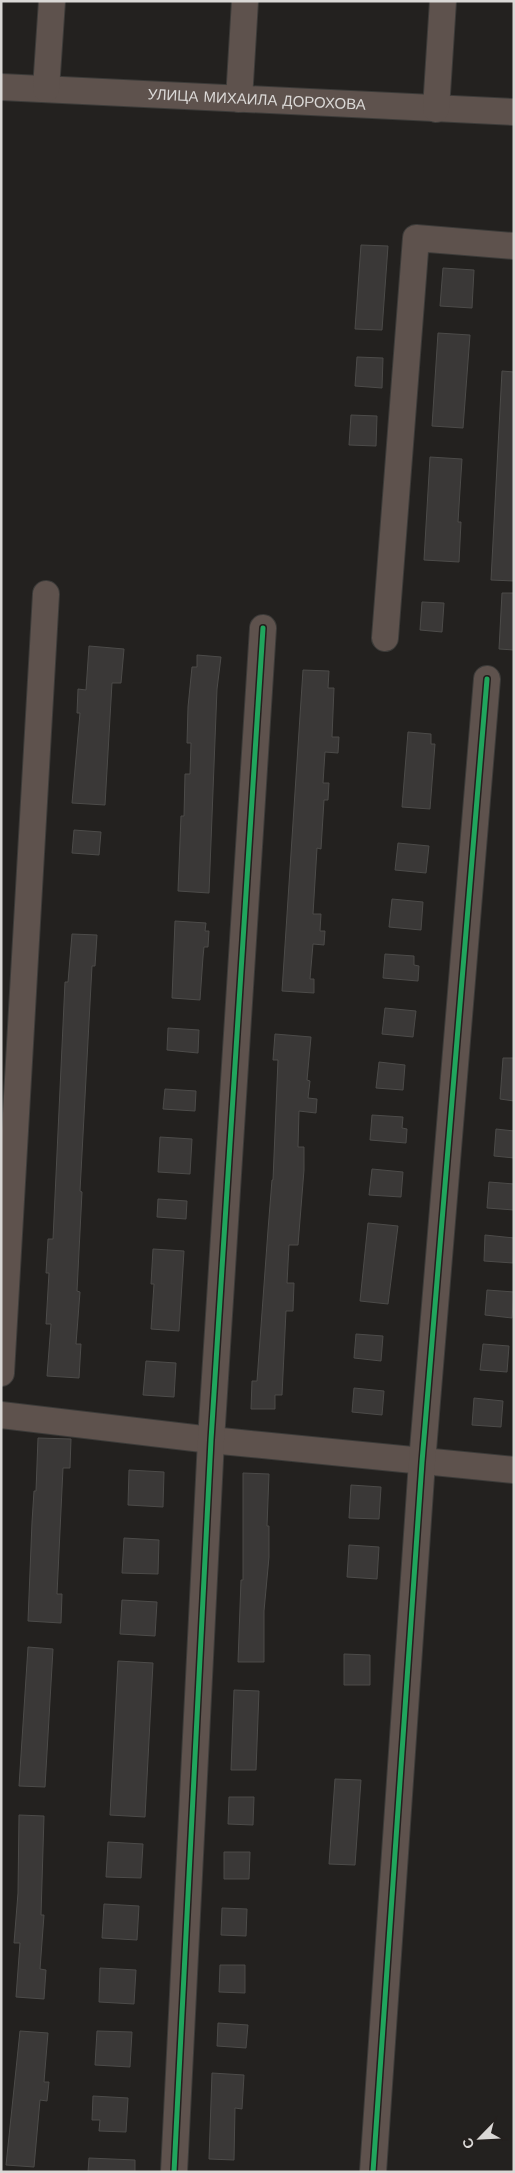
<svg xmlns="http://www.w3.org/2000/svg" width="515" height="2173" font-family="'Work Sans',sans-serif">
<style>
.building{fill:#3a3837;stroke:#4c4b49}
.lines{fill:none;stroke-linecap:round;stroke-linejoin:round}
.minor-casing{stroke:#3c3b39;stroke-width:28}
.minor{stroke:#5e524d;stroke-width:26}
.cycleway-casing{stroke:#24201e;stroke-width:8}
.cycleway{stroke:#20a55d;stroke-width:5}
.labels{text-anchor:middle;stroke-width:4;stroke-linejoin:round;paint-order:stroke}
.street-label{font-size:15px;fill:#dad8d6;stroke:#24201e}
</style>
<rect width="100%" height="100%" fill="#23211f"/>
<g class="building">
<polygon points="361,245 388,246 382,330 355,329"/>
<polygon points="443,268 474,270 472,308 440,306"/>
<polygon points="438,333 470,335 463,428 432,426"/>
<polygon points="357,357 383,358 382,388 355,386"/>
<polygon points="502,371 514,372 514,581 491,580"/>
<polygon points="351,415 377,416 376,446 349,445"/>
<polygon points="430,457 462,459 458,522 461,522 459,562 424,560"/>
<polygon points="502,593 514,593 514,650 499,649"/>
<polygon points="422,602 444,603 442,632 420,630"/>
<polygon points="89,646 124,649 121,683 112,683 105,805 72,803 80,713 77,713 78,689 86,690"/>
<polygon points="197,655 221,657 217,689 209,893 178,891 181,816 184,816 185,774 190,774 191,743 187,743 188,707 192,667 197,667"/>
<polygon points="303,670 329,671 328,688 334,688 332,737 339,737 338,753 325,752 323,783 329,783 328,800 324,800 321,849 317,848 313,914 321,914 320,931 325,931 324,945 313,944 310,979 314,979 314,993 282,991"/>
<polygon points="408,732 431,734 431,744 435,744 430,809 402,807"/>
<polygon points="74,830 101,832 99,855 72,853"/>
<polygon points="398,843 429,846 426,873 395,870"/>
<polygon points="392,899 423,902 421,930 389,927"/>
<polygon points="175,921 206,923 205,931 209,931 208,947 204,947 203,957 200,1000 172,998"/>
<polygon points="72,934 97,935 95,966 92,966 80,1191 82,1192 77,1291 80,1292 76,1344 81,1344 79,1378 47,1376 51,1324 46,1324 49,1273 46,1273 48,1239 53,1239 65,982 68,982"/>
<polygon points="385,954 414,956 414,965 419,966 418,981 383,978"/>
<polygon points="385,1008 416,1011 413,1037 382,1034"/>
<polygon points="168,1028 199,1030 198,1053 167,1050"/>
<polygon points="275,1034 311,1037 307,1080 310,1081 308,1098 317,1099 316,1113 299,1111 298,1147 304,1147 304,1170 298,1245 289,1245 287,1283 294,1283 293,1311 286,1311 282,1395 275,1395 275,1409 251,1409 252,1381 257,1381 268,1230 272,1180 273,1180 278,1060 273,1060"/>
<polygon points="503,1058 514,1058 514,1101 500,1099"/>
<polygon points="379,1062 405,1065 403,1090 376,1088"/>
<polygon points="165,1089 196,1091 195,1111 163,1109"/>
<polygon points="372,1115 403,1117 402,1128 407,1129 406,1143 370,1140"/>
<polygon points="496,1129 514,1131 514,1158 494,1156"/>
<polygon points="160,1137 192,1139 190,1174 158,1172"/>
<polygon points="372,1169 403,1172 401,1197 369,1195"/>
<polygon points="489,1182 514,1184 514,1210 487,1208"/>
<polygon points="158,1199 187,1201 186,1219 157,1217"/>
<polygon points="368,1223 398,1226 388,1304 360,1301"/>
<polygon points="485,1235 514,1238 513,1263 484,1261"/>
<polygon points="153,1249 184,1251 179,1331 151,1329 154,1284 151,1284"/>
<polygon points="487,1290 514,1292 512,1318 485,1315"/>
<polygon points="356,1334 383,1336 381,1361 354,1358"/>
<polygon points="483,1344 509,1346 507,1372 480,1370"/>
<polygon points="146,1361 176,1363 174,1397 143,1395"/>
<polygon points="354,1388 384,1391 382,1415 352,1412"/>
<polygon points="474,1398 503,1401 501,1427 472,1425"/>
<polygon points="38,1438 71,1439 70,1468 63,1468 57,1594 62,1594 61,1623 28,1621 32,1522 34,1491 36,1491"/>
<polygon points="129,1470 164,1472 163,1507 128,1505"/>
<polygon points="243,1473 269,1474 267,1526 269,1526 269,1557 264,1611 264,1662 238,1662 241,1580 243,1580"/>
<polygon points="351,1485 381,1487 379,1519 349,1518"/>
<polygon points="124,1538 159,1540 158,1574 122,1573"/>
<polygon points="349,1545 379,1547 377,1579 347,1577"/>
<polygon points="122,1600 157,1602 155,1636 120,1634"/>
<polygon points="28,1647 53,1649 45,1787 19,1786"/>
<polygon points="344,1654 370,1655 370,1685 344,1685"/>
<polygon points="118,1661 153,1663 145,1817 110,1815"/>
<polygon points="234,1690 259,1691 256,1770 231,1770"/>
<polygon points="335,1779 361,1780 355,1865 329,1864"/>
<polygon points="229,1797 254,1797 253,1825 228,1824"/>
<polygon points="19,1815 44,1816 41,1915 44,1915 40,1969 46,1970 44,1999 16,1997 20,1943 14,1943 18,1893"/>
<polygon points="108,1842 143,1844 141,1878 106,1877"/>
<polygon points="224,1852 250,1852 249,1879 224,1879"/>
<polygon points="104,1904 139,1906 137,1940 102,1938"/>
<polygon points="222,1908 247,1909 246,1936 221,1935"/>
<polygon points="220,1965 245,1965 245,1993 219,1992"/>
<polygon points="100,1968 136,1970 134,2004 99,2002"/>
<polygon points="218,2023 248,2025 246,2048 217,2046"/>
<polygon points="20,2031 48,2033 44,2082 49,2082 47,2101 40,2100 34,2167 6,2165"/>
<polygon points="97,2031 132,2032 130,2067 95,2065"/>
<polygon points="212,2073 244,2075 242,2109 235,2108 234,2160 209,2159"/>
<polygon points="93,2096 128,2098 126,2132 99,2131 100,2120 92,2120"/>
<polygon points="89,2158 135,2160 135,2172 88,2172"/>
</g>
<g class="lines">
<defs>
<g id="minor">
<path id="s1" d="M1,87L514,112"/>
<polyline points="46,89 52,1"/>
<polyline points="239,99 245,1"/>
<polyline points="436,109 443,1"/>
<polyline points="385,638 416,238 514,246"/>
<polyline points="1,1373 46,594"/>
<polyline points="1,1415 211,1440 514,1470"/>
<polyline points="174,2172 211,1440 263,628"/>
<polyline points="373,2172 422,1462 487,679"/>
</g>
</defs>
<use href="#minor" class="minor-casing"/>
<use href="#minor" class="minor"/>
<defs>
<g id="cycleway">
<polyline points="174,2172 211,1440 263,628"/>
<polyline points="373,2172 422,1462 487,679"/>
</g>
</defs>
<use href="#cycleway" class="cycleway-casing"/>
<use href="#cycleway" class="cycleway"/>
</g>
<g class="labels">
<g class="street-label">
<text dy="5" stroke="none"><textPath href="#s1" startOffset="256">УЛИЦА МИХАИЛА ДОРОХОВА</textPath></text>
</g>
</g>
<rect width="515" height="2173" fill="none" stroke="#dad8d6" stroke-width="5"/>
<g transform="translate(480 2138) rotate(246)" stroke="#24201e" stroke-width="4" paint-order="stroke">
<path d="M0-4L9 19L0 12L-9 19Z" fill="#dad8d6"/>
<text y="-8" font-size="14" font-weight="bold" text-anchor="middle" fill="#dad8d6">С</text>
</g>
</svg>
